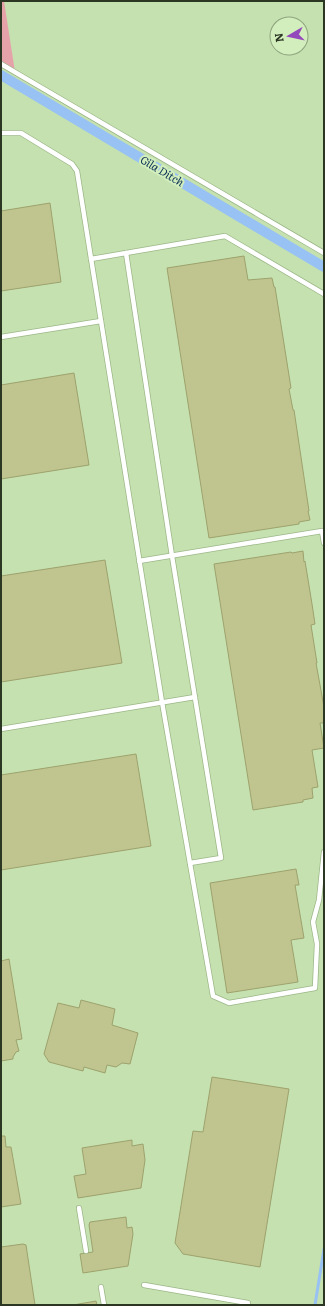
<svg xmlns="http://www.w3.org/2000/svg" width="325" height="1306" font-family="Literata,serif">
<style>
.green{fill:#e5a2a9}
.lines{fill:none;stroke-linecap:round;stroke-linejoin:round}
.stream{stroke:#98c2f3;stroke-width:3}
.canal{stroke:#98c2f3;stroke-width:10}
.building{fill:#c0c58f;stroke:#9da26d}
.lane-casing{stroke:#9cb788;stroke-width:6}
.lane{stroke:#fff;stroke-width:4.5}
.labels{text-anchor:middle;stroke-width:4;stroke-linejoin:round;paint-order:stroke}
.water-label{font-size:11px;font-style:italic;fill:#092f55;stroke:#d2eebd}
</style>
<rect width="100%" height="100%" fill="#c5e1b0"/>
<polygon class="green" points="1,1 4,1 15,72 1,64"/>
<g class="lines">
<polyline class="stream" points="315,1305 324,1249"/>
<polyline class="canal" points="1,75 324,267"/>
</g>
<g class="building">
<polygon points="50,203 61,282 1,291 1,211"/>
<polygon points="244,256 248,280 272,278 274,287 275,287 291,388 289,389 293,410 294,410 309,511 308,511 310,520 299,522 299,524 209,538 167,268"/>
<polygon points="74,373 89,465 1,479 1,385"/>
<polygon points="303,551 304,562 305,561 312,604 315,624 311,625 317,663 316,663 324,707 324,723 320,723 324,748 312,750 318,787 312,788 313,798 303,800 303,802 253,810 214,564 291,552 292,553"/>
<polygon points="105,560 122,663 1,682 1,576"/>
<polygon points="136,754 151,846 1,870 1,775"/>
<polygon points="296,869 299,885 295,885 304,938 291,940 298,982 227,993 210,883"/>
<polygon points="9,959 22,1039 16,1040 19,1051 16,1052 13,1057 13,1059 1,1061 1,961"/>
<polygon points="81,1000 115,1009 112,1025 138,1033 130,1064 122,1063 116,1067 107,1065 105,1073 84,1067 83,1071 49,1062 44,1054 58,1003 79,1008"/>
<polygon points="212,1077 289,1089 260,1267 183,1254 175,1243 193,1131 203,1132"/>
<polygon points="1,1136 5,1136 6,1147 11,1147 21,1204 1,1207"/>
<polygon points="132,1140 132,1146 143,1144 145,1160 141,1188 78,1198 74,1176 86,1174 82,1148"/>
<polygon points="126,1217 127,1228 132,1227 133,1234 128,1266 83,1273 80,1254 93,1252 89,1225 90,1222"/>
<polygon points="23,1244 26,1245 35,1305 1,1305 1,1247"/>
<polygon points="96,1301 97,1305 73,1305"/>
</g>
<g class="lines">
<defs>
<g id="lane">
<polyline points="1,64 324,253"/>
<polyline points="1,133 21,133 72,164 77,171 162,702 213,996 229,1003 315,988 317,944 313,922 319,900 324,852"/>
<polyline points="126,253 172,556 221,858 190,863"/>
<polyline points="91,259 225,236 324,294"/>
<polyline points="1,337 101,321"/>
<polyline points="139,561 322,531 324,543"/>
<polyline points="1,729 195,697"/>
<polyline points="79,1208 86,1251"/>
<polyline points="144,1285 248,1303"/>
<polyline points="101,1287 104,1305"/>
</g>
</defs>
<use href="#lane" class="lane-casing"/>
<use href="#lane" class="lane"/>
</g>
<g class="labels">
<g class="water-label">
<text transform="translate(162 171) rotate(31)" y="4">Gila Ditch</text>
</g>
</g>
<rect width="325" height="1306" fill="none" stroke="#2b3623" stroke-width="4"/>
<g transform="translate(289 36) rotate(261)"><circle r="19" fill="#d2eebd" stroke="#8fa47f"/>
<path d="M0-3L7 15L0 10L-7 15Z" fill="#9349bb"/>
<text y="-6" font-size="11" font-weight="bold" text-anchor="middle" fill="#2b3623">N</text>
</g>
</svg>
